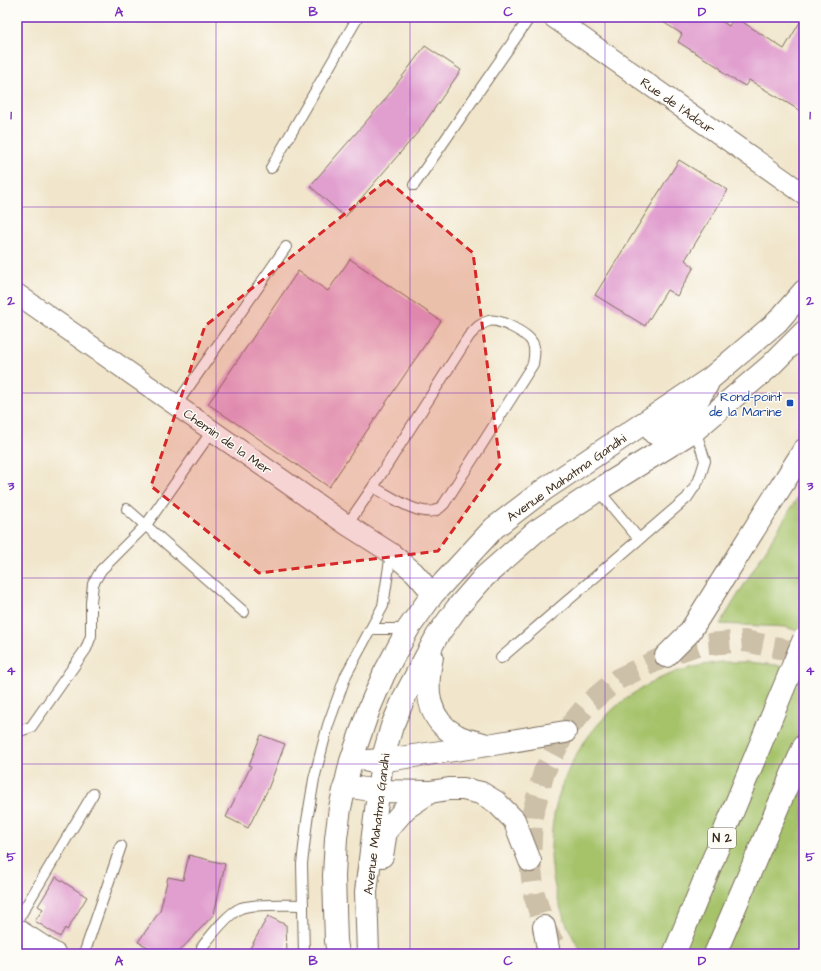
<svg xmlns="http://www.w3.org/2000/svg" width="821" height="971" font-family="'Architects Daughter',sans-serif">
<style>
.green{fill:#a6c36b;stroke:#707644}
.building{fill:#e19fcf}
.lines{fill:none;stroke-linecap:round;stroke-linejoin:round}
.secondary-tunnel{stroke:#cdc0a9;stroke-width:22;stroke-dasharray:22 11;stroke-linecap:butt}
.service-casing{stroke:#7b6c5b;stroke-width:12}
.minor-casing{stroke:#7b6c5b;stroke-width:22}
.secondary-casing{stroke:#7b6c5b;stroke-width:24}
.trunk-casing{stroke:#7b6c5b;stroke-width:24}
.service{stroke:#fff;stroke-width:10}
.minor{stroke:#fff;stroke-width:20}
.secondary{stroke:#fff;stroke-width:22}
.trunk{stroke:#fff;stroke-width:22}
.trunk-bridge-casing{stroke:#7b6c5b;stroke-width:24;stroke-linecap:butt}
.trunk-bridge{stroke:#fff;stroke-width:22}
.marked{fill:#d62828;fill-opacity:0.2;stroke:#d62828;stroke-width:3;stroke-dasharray:8 5;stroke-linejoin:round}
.grid{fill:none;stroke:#7b2cbf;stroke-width:1;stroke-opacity:0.55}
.transit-dot{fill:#1a4fb4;stroke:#fdfcf7;stroke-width:1.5}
.labels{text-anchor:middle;stroke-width:3;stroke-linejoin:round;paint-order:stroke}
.shield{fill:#fdfcf7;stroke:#75695f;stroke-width:1}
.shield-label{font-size:12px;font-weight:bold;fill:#3b2a1e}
.street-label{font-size:13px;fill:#3b2a1e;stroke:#fdfcf7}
.transit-label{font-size:13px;fill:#164399;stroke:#fdfcf7;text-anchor:end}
.neatline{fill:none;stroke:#7b2cbf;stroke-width:1.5}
.grid-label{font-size:13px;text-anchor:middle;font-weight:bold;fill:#7b2cbf}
</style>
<rect width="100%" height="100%" fill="#fdfcf7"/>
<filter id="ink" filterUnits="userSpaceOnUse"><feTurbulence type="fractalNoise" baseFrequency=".025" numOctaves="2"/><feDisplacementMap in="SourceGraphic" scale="8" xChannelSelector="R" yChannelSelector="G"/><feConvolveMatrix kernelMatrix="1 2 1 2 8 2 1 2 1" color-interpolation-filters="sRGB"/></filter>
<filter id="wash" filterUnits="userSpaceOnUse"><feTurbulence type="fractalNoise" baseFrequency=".012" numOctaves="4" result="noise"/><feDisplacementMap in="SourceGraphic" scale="16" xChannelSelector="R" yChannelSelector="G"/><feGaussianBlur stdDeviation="0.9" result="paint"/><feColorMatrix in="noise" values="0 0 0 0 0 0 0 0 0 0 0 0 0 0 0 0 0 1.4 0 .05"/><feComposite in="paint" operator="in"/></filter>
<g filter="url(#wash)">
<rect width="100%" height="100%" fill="#f1e6cc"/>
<g class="green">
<polygon points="804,487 804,586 798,598 804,601 804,633 785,627 720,624"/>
<path d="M721,662H749L776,665L804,674V954H583C526,869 547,754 631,695C643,687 655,680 668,675C685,668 703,665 721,662Z"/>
</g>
<g id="blocks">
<g class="building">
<polygon points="655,17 715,17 729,26 735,17 784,49 803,17 804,17 804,113 749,80 745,86 723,73 720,68 678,42 682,34"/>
<polygon points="425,46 461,70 419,131 345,217 310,186 384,101"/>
<polygon points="679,160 728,190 685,260 694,267 677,296 667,290 645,326 595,295"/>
<polygon points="350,259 441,321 329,487 208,404 298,271 328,291"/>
<polygon points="261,735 285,744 268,789 248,828 226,817 251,766 249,765"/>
<polygon points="189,855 225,864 214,914 177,954 162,954 138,942 160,911 168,877 183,880"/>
<polygon points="56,877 87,897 67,930 65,928 60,937 35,921 43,909 38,906"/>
<polygon points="268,916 286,925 287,954 247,954"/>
</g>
</g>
</g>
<g filter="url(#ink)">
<use href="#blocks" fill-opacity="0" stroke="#7b6c5b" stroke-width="1"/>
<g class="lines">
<polyline class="secondary-tunnel" points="554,944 544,927 534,894 530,861 532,816 544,772 565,732 589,703 618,679 666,656 697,645 745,641 779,648 804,657"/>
<defs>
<g id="service">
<polyline points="271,168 358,17"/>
<polyline points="414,185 530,17"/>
<polyline points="176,405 286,247"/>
<polyline points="598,490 639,539"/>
<polyline points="127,509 244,612"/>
<path d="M347,525L373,487L469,336C475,330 480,323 489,321C498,318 527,333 532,342C536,348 534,357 533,364L444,504C441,507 438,510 434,511C416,515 389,495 373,487"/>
<polyline points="371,629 408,629"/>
<polyline points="501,658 687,498 699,480 705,461 695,429"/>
<polyline points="17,732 31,727 86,649 91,636 91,602 93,584 101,570 146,525 212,431"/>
<polyline points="17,921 93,794"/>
<path d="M202,947C211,936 228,913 241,908C256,903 286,905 303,905"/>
<polyline points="22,954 32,939"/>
<polyline points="84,954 121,846"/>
<polyline points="304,954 302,864 307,821 314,779 328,725 346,675 383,606 391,553"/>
</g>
<g id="minor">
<polyline points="553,17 804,194"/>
<polyline points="17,294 347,525 391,553 414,572 433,594"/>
<polyline points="17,929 56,954"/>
</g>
<g id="secondary">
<polyline points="654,433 690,412 707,385"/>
<path d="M432,657C425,687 426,719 456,735C464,740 474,741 483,744"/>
<polyline points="368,761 393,759 488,745 565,732"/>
<polyline points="345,786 378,791 430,792 449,789 463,789 481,793 496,802 514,820 530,861"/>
<polyline points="382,856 386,831 406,808 430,792"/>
<polyline points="338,954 336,941 334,876 336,838 340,808 351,761 369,709 384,674 408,629 433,594 494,528 545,489 711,378 777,322 804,291"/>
<polyline points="368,954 366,892 382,761 392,726 405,696 437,636 457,608 484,577 535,532 598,490 695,430 769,367 804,332"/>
</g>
<g id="trunk">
<polyline points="666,656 689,633 804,450"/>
<polyline points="544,927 549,954"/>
<polyline points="674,954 770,721"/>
<polyline points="715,954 804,746"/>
</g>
</defs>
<use href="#service" class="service-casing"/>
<use href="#minor" class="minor-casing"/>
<use href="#secondary" class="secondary-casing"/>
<use href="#trunk" class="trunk-casing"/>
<use href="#service" class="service"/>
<use href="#minor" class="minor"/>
<use href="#secondary" class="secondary"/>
<use href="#trunk" class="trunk"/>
<defs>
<polyline id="trunk-bridge" points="770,721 804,639"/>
</defs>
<use href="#trunk-bridge" class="trunk-bridge-casing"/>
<use href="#trunk-bridge" class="trunk-bridge"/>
</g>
</g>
<path class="marked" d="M387,180L473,253L500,464L438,551L259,573L151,486L205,326Z"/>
<path class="grid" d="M216,17V954M410,17V954M605,17V954M17,207H804M17,393H804M17,578H804M17,764H804"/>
<rect class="transit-dot" x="786" y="399" width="8" height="8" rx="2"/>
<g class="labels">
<rect class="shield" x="708" y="828" width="28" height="20" rx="3"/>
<g class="shield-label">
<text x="722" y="842">N 2</text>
</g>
<g class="street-label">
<text transform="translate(678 105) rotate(35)" y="5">Rue de l'Adour</text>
<text transform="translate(228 441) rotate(35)" y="5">Chemin de la Mer</text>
<text transform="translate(566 477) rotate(-35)" y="5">Avenue Mahatma Gandhi</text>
<text transform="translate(376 824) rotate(-83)" y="5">Avenue Mahatma Gandhi</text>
</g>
<g class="transit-label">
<text x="782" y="401">Rond-point<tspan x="782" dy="15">de la Marine</tspan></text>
</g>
</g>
<rect width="821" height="971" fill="none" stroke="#fdfcf7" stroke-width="44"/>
<rect x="22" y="22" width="777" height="927" class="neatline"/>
<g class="grid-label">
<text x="119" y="16">A</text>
<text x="313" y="16">B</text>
<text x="508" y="16">C</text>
<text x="702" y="16">D</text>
<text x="11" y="119">1</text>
<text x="810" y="119">1</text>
<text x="11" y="305">2</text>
<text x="810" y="305">2</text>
<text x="11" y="490">3</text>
<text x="810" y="490">3</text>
<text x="11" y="675">4</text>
<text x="810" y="675">4</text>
<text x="11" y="861">5</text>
<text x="810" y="861">5</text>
<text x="119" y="965">A</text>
<text x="313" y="965">B</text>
<text x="508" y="965">C</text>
<text x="702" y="965">D</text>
</g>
</svg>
